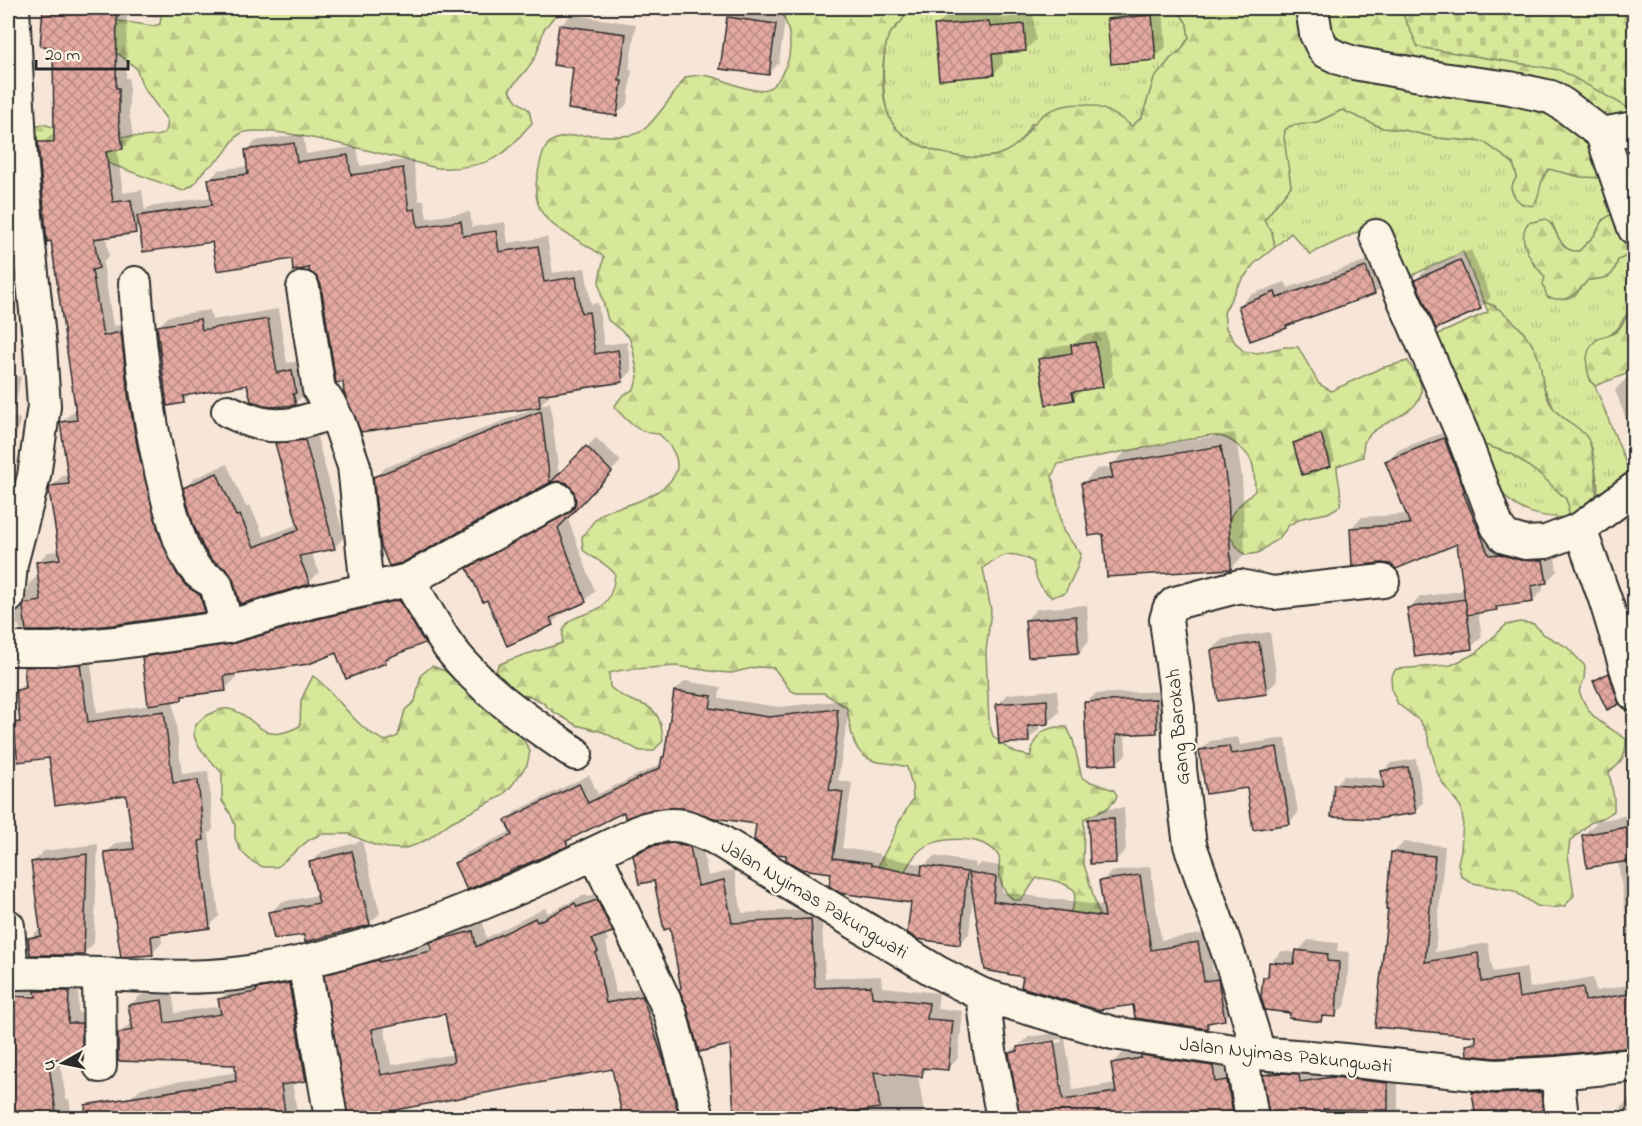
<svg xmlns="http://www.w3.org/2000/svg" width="1642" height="1126" font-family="'Indie Flower',sans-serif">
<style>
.grass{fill:url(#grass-tufts);stroke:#828a63;stroke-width:1.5}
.forest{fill:url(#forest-firs);stroke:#828a63;stroke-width:1.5}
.cemetery{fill:url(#cemetery-stones);stroke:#828a63;stroke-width:1.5}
.shadow{fill:#0003;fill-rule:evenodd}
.building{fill:url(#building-cross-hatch);stroke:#2b2b2b;stroke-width:1.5;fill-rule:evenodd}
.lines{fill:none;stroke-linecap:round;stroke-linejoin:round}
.street-casing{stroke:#2b2b2b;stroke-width:36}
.street{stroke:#fcf5e5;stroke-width:32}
.labels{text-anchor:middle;stroke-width:4.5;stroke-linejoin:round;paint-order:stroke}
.street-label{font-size:20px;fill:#2b2b2b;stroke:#fcf5e5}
</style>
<defs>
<pattern id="grass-tufts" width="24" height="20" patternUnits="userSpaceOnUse" patternTransform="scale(1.5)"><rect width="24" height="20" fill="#d8e89b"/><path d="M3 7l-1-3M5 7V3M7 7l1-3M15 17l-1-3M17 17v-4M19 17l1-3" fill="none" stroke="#bac786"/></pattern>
<pattern id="forest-firs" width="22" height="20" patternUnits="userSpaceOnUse" patternTransform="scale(1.5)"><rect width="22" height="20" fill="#d8e89b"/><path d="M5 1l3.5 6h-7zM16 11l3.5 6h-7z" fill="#bac786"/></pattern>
<pattern id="cemetery-stones" width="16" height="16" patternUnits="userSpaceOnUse" patternTransform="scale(1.5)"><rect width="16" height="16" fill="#d8e89b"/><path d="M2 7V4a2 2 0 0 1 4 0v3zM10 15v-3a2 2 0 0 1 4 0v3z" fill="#bac786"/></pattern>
<pattern id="building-cross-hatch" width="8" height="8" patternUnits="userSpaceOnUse" patternTransform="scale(1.5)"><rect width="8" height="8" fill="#e3a9a1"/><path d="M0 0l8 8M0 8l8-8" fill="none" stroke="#b88a83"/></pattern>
</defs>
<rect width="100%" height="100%" fill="#f7e6d7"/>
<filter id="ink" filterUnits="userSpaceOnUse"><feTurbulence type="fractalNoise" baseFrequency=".0167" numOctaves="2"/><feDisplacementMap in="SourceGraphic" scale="12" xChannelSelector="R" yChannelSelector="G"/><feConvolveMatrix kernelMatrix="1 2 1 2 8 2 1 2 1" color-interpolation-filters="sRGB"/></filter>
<g filter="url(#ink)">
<g class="grass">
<path d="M907,8H1177L1187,24L1189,37L1181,50L1171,58L1154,79L1142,117L1131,127L1108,111L1031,124C1027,131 1022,141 1015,146C987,170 923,154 899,131C892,125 888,116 886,107C883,91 881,47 890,34C897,25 906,20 907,8Z"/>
<path d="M1342,110L1383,128L1404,130L1438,138L1484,142L1513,163L1517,176L1511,188L1513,194L1522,204L1540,185V179L1549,169L1581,177L1608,178L1618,211L1604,219L1594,236L1579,251C1562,253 1558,236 1552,223L1532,262L1545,277L1574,296L1588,280C1608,278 1612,280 1618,260L1633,253L1634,256V309C1616,319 1628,329 1601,338L1590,381L1595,386L1632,478L1596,504L1598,487L1592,448L1586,436L1564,420L1554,409L1543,385L1538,357L1495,306L1484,302L1463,252L1406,278L1379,222L1310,254L1291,233L1275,247L1272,232L1264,220L1291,186L1283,138L1285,130L1290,126L1317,122Z"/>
<path d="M1479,443L1512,454L1542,476L1566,498L1569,508L1567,518C1543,517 1520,514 1503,494C1495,485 1485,455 1479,443Z"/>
</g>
<g class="forest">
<path d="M162,8H573L554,17L544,29L536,56L528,68L509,90L517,101L529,110L532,123C522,133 513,146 502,154C485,166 457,169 437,168C405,160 263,120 240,134C232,139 229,148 223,155C217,162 208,166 202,173C192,184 200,183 183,191L70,149L41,159C33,148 34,139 36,127L42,124C51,126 60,130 69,131C84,134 154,141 164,133C168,129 168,125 167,120L143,87L136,68L120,55L107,50L113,20L154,26L160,24Z"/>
<path d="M778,8H907C906,23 892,26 888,38C885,45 884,57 883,65C882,81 883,104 890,119C904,150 975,167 1005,152C1034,138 1027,112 1069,105C1092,101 1114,112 1132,126L1142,117L1154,79L1171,58L1181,50L1189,38L1187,24L1177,8H1303L1308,37L1547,105L1594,139L1608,178L1581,177L1549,169C1538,182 1542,191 1534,205C1523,208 1514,199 1511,188L1517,176L1513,163L1484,142L1438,138L1404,130L1383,128L1342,110L1317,122L1290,126L1285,130L1284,138L1291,186L1264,220L1272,232L1275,247L1254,264L1237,287L1224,313L1226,328L1234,341L1243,351L1258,353L1285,347H1298L1319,384L1331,391L1381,368L1408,361C1411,368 1420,378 1421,386C1426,416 1373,420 1364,443C1363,447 1363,453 1363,457L1337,466C1337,481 1343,490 1340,506L1328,513L1302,518L1289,525L1280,537L1258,553L1245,555C1215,527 1229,513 1255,491C1254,469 1256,459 1237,445C1228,438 1223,436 1211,435L1058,464L1052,476L1063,531L1081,554L1077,568L1065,593L1051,597C1039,587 1035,578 1033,562C1012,549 1001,554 983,568L991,610L986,652L989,723L993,736L1004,746L1016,753L1030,756C1036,733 1043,726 1067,727L1073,740L1082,778L1088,781L1114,790L1117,796C1111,811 1096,812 1084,819L1083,861L1105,935L1065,922C1071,911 1076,903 1075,891C1067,883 1048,878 1037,878C1030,885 1028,894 1020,900H1014C1003,892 999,882 999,868C999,863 1001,859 998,855C985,834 934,835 918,852C909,861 902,876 896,887L877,872L879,864L894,835L899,822L913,799L912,786L907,767C897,764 889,763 878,762C851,757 851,730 847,708L824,693H796L790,690L774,668L757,667L731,673L717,672L676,666L622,670L609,673L610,687C638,713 660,693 663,741L653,751H640L603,732L576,725L552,711L542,702L530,696L516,695L494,678L498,665C518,655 541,651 562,643C563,639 562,632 564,629C575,605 610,626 615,574C605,562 595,560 583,550L582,537C588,529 593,521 600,515C612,507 626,507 639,501C675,485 693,466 659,434C636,433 629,422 614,407L622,396L634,389L638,377L633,349L629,337L608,320L601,294L599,280L604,257C571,231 525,226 538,173C540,163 542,151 549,143C561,132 600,136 616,136C626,136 635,136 643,130C655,122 676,90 686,77C695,75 704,74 713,77C734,82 765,104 780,77C784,70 788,63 789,56C792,39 788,21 778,8Z"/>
<polygon points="1321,8 1634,8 1634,121 1606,126 1331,44"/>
<path d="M1618,211L1633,253L1618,260C1612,280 1608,278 1588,280C1575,295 1569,304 1547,297L1543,284L1545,277C1533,263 1515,241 1528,223L1546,219C1559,229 1558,253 1579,251L1594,236L1604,219Z"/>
<path d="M1484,302C1504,308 1531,336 1538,357C1543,370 1541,384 1547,397C1557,420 1574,421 1586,436C1595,447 1597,489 1596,504L1567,518L1569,508L1566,499L1542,476L1512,454L1479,443L1432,337L1488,312Z"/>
<path d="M1634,309V371L1595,386C1585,376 1583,352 1595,341C1601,336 1611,337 1617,331C1625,324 1624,315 1634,309Z"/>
<path d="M1520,622L1534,624L1543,634L1567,647L1585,666L1584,679L1579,691C1590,721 1602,722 1626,739C1626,755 1623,763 1609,772L1614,798V811L1603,818L1590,823L1570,841L1568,855L1574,895L1565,906L1551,908L1537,906L1514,891L1473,883L1461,876L1458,863L1461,850L1463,821L1461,807L1444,785L1437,772L1427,733L1420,721L1398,704L1392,691L1391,677L1396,669L1451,665L1476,653L1506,625Z"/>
<path d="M432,666L445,671L520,734L530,751L527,765L510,788L500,797L451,822L428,839L415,845L403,849L388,848L374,845L349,834H321L309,840L277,867H263L251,861L241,851L235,838V825L230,813L222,801V773C209,757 175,732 208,715C214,712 222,707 229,709C259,715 258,748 300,726L301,700L313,676C339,695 354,729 386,741L398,736L405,710L415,701L421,675Z"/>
</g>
<polygon class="cemetery" points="1400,8 1634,8 1634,111 1560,70 1418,47"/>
<g class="shadow">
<polygon points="44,8 167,8 158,17 127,15 126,78 129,78 129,112 133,137 123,148 117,149 123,193 142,190 145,211 149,207 212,197 210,179 219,170 248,166 246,151 256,141 303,134 306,154 357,146 360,166 413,159 419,201 424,200 427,218 470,212 472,227 505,222 508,243 547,237 553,273 585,268 591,304 598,303 604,345 627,342 632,371 622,381 549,392 549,396 538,407 322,285 310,267 293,257 141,226 135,231 106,236 109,256 103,263 113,326 131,323 138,384 214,600 204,611 53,630 20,630 19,625 8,625 8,600 17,605 25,604 29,584 39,574 37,563 48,552 60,551 51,487 62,476 69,475 61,423 72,412 77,411 44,142 56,131 55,45 42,45"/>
<polygon points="738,8 786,13 779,63 768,74 728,17"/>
<polygon points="1133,8 1163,8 1166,47 1155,58 1109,20 1120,9"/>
<polygon points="999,12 999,18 1033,15 1036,40 1026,49 1002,52 1003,64 994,73 936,26 946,16"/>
<polygon points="571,15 636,24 629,70 632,70 628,103 617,114 575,66 560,26"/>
<polygon points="8,114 18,273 8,284"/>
<polygon points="1471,250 1491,297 1481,307 1437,327 1416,280 1427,269"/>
<polygon points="1376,257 1386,282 1375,293 1290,323 1286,326 1239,306 1250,295 1285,282 1288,288"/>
<polygon points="278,309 287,363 302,361 306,393 295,403 249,383 192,393 183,402 158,327 169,316 210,310 212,320"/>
<polygon points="1106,332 1113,375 1102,386 1083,389 1073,399 1040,359 1051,348 1074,344 1084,335"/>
<polygon points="8,374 21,377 13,417 20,419 12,459 8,464"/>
<polygon points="1634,376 1634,422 1628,424 1615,390 1625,380"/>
<polygon points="550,402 559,475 596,438 621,461 567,517 595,591 585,601 561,611 562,614 552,623 488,598 469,569 479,559 575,507 577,499 575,490 569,483 559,480 549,482 375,478 385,468"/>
<polygon points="1455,428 1500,545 1554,550 1557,571 1546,582 1543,582 1543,590 1532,601 1500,605 1496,609 1478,612 1482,637 1471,647 1409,608 1420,597 1465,590 1459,541 1351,528 1362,517 1408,514 1387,461 1398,450"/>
<polygon points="315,430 344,537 334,548 311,552 319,572 309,583 235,578 185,488 195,478 227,464 246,507 250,505 264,537 299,524 277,444 287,433"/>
<polygon points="1326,430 1335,460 1330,465 1294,443 1300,438"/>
<polygon points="1235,433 1242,477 1245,554 1231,568 1104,532 1083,483 1097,469 1112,467 1112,465 1126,451"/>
<polygon points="1634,510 1634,545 1625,520"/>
<polygon points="410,590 435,631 424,642 393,655 386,662 337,651 235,673 236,678 225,689 186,694 182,699 173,700 182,774 208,771 213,829 209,834 219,916 210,926 161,933 162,943 152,953 106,853 116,843 134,841 128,793 51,756 15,724 21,717 18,690 27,681 25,668 35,658 90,655 97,713 150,705 144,658 155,647"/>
<polygon points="1087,605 1089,641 1079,652 1026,620 1037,609"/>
<polygon points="1270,632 1277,681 1266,692 1212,650 1223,639"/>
<polygon points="1614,669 1624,697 1608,708 1595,681 1600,676"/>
<polygon points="685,681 721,687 719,698 779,707 846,700 848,716 838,780 852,783 842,848 880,854 880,856 925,865 934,856 976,863 975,868 981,863 1005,867 1002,892 1105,906 1101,882 1111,872 1150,866 1161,940 1208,933 1213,972 1227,970 1234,1009 1224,1018 1215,1020 1207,1027 1134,1003 1024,975 973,894 969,934 959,943 913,902 788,854 758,823 685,807 625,810 578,834 567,844 456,863 466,853 512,831 507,821 516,811 589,775 598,794 663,763 666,755 675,691"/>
<polygon points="1057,690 1059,712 1048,723 1039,723 1039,729 1028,740 998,705 1008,694"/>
<polygon points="1165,691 1166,722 1156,732 1125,733 1126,754 1117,763 1086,703 1095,694"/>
<polygon points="1238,737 1240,745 1286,738 1298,813 1289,823 1249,786 1200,751 1210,741"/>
<polygon points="1416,759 1423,803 1415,811 1335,785 1344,776 1384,779 1382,772 1391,763"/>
<polygon points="1124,808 1126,850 1115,861 1089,820 1100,809"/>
<polygon points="1634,814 1634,967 1633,967 1618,861 1583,835 1598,821"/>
<polygon points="663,836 700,837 708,876 734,870 742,913 821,909 825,978 881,976 882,987 939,993 937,1009 963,1011 958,1058 948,1069 930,1067 921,1075 918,1075 925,1118 736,1118 732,1044 683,987 671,927 655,880 635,855 645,845"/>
<polygon points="362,841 380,913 369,924 270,913 281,902 319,895 311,863 322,852"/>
<polygon points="1404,842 1445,846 1435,952 1488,943 1493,972 1526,967 1530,988 1593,977 1596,991 1634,984 1634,1046 1468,1046 1478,1035 1377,1025 1390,908 1393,853"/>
<polygon points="98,844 94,943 83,954 29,939 41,927 33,862 44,851"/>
<path d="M608,890L622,920L612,931L605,933L608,940L606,942L616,993L652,986L694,1118H623L613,1067L396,1108L398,1118H351L326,975L337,965L432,943L443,932L483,922L486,938L545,908L548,913L586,894L588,897ZM446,1013L454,1054L391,1065L384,1025Z"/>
<polygon points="1308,940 1338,943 1337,951 1349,952 1346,1004 1336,1015 1326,1014 1321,1020 1291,1012 1264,978 1270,972 1271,962 1282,951 1297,953"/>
<polygon points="300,973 316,1069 306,1079 292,1082 298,1118 134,1118 130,1098 141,1088 237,1072 236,1064 119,1033 133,1022 130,1005 141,995 172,990 175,1013 221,1006 220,999 231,989"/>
<polygon points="79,981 78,1013 91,1013 92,1048 81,1059 59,1058 66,1099 69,1099 72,1118 8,1118 8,997 43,999 43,996 8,994 8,986"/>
<path d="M1064,1032L1073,1090L1116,1083L1113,1063L1123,1053L1149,1049L1223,1056L1226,1072L1238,1071L1248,1118H1023L1010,1053L1029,1037ZM1061,1039L1062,1042L1019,1048L1022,1044Z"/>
<polygon points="1275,1065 1398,1073 1398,1109 1476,1110 1474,1092 1484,1082 1551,1082 1558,1118 1271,1118 1265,1076"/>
<polygon points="1631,1097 1634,1097 1634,1118 1622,1118 1621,1108"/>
</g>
<g class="building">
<polygon points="43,8 117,12 116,88 119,88 119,123 123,149 106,152 113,202 131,200 136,233 94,239 99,268 92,270 103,336 121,332 128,395 138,450 159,534 177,574 186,586 200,595 205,612 113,625 53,631 26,631 23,607 24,604 41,601 36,562 60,559 49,490 50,486 69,484 60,422 77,420 51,241 47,242 38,142 54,142 53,47 40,46"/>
<polygon points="1152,15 1156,60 1111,64 1107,19"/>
<polygon points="727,17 776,24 769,75 720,69"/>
<polygon points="989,21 990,27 1024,24 1026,51 992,54 994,75 939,80 934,25"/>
<polygon points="559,25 626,34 619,81 622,81 617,116 568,109 573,68 553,65"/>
<polygon points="294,143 297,162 348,155 351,175 403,168 409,210 415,209 418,227 461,221 463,236 496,231 499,252 538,246 544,282 576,277 581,313 589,312 595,354 618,350 623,382 539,395 540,407 361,432 344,393 343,382 336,383 321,285 317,277 309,271 309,268 293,271 292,259 217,271 212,242 143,252 137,216 212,205 208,179 248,174 245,150"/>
<polygon points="1460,260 1481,309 1436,329 1415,280"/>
<polygon points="1366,267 1375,294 1286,326 1287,328 1250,341 1238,306 1275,292 1277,298"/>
<polygon points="200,319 202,330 268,319 277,373 292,370 296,393 293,394 296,405 271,407 251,401 247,385 183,396 184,403 167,406 157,326"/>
<polygon points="1095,342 1103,387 1072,392 1074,400 1046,405 1038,359 1072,353 1071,345"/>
<polygon points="541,411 550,483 586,446 612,472 558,528 586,602 550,618 553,625 507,646 487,600 483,602 467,568 567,514 574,508 576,500 573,490 567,483 559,481 549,483 402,563 389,566 381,546 373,477"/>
<polygon points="1321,434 1331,466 1302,475 1293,443"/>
<polygon points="1444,438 1465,492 1463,492 1489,555 1499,554 1520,560 1543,560 1547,583 1531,586 1533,602 1496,607 1497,610 1467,615 1457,544 1396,569 1390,564 1382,563 1352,566 1350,528 1410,524 1385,461"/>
<polygon points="305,440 335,549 299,556 310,584 240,604 233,579 227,570 211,559 203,547 193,523 183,488 217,473 236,516 240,515 254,547 299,530 275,443"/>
<polygon points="1221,446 1228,492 1231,569 1107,577 1103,534 1089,536 1081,483 1113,478 1110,464"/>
<polygon points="1465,599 1472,649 1415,657 1407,608"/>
<polygon points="399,600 425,643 385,659 386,663 346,679 336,653 309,664 224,676 226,691 182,696 182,700 148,705 142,657 231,644 317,619"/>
<polygon points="1076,616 1079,653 1028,657 1025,620"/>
<polygon points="1259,642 1267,694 1218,701 1211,650"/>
<polygon points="80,664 88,722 164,711 173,783 198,780 204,840 199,841 210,928 151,936 153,955 121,957 104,852 134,849 126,795 55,805 49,758 18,762 13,723 20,722 16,690 26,688 24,667"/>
<polygon points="1609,673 1619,704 1607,710 1593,681"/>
<polygon points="674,691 712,696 710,708 769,717 837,709 838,727 829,790 843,792 833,858 871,863 871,865 921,875 922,865 967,872 960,945 917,939 907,933 911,903 840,893 829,886 831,873 801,869 786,860 786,855 776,854 754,840 756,824 714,818 683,808 653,809 625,818 624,812 566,841 568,846 467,890 454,863 512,835 505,820 579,784 588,803 660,768 662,757 664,757"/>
<polygon points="1156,699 1157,733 1116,735 1117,764 1087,766 1084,702"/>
<polygon points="1047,700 1048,724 1028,726 1029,742 999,744 996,704"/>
<polygon points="1229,746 1231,754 1277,747 1290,824 1253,830 1247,788 1206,794 1199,750"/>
<polygon points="1408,767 1416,813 1376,819 1331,817 1334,784 1384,788 1381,771"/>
<polygon points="1114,818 1116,863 1090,864 1088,819"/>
<polygon points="1632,826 1635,860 1587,868 1582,835"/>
<polygon points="673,843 690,847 698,886 724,880 732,923 811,919 815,988 871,986 872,997 929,1003 927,1019 953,1021 948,1070 923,1068 922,1077 874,1072 880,1108 837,1115 837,1110 734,1116 730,1045 699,1052 687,1007 679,989 681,988 670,928 664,930 654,881 639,884 633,855 651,846"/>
<polygon points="352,851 370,925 305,942 304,935 274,939 268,912 319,903 309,862"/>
<polygon points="1391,852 1435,856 1425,962 1478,953 1482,982 1516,976 1519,998 1583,987 1585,1001 1635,993 1635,1047 1556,1055 1496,1058 1467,1055 1466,1045 1476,1043 1476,1036 1375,1027 1388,909 1386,909"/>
<polygon points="87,854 84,955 30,955 28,938 41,936 31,862"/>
<polygon points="969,872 996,877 993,901 1105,917 1099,881 1140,875 1151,950 1198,942 1204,981 1218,979 1225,1020 1207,1023 1208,1029 1135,1018 1133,1005 1098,1010 1021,987 1023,977 985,970"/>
<path d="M597,900L613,932L592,939L598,951L596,953L606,1003L642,996L666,1067L680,1119H623L612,1069L385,1112L386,1119H348L324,975L378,960L379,962L432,951L430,942L473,931L476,947L535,918L537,922L575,903L577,907ZM445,1014L454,1062L381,1075L372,1029Z"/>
<polygon points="1296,950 1328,954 1327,961 1339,962 1336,1017 1322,1016 1321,1022 1289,1018 1290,1013 1265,1010 1261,997 1263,977 1268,977 1269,962 1294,964"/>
<polygon points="289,983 306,1081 281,1085 286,1119 221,1119 220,1112 181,1119 86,1119 85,1105 236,1081 235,1065 118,1061 118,1033 133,1030 128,1005 162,1000 165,1023 221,1014 218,999 256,992 256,989"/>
<polygon points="35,991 69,991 68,1023 82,1023 82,1060 48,1059 57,1119 8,1119 8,996 36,997"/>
<polygon points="1054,1041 1063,1100 1116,1092 1111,1063 1141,1058 1141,1055 1213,1066 1215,1082 1227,1080 1234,1119 1020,1119 1009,1053 1018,1051 1017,1047"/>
<polygon points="1278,1073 1299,1074 1300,1082 1332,1077 1388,1083 1388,1110 1323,1109 1325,1119 1269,1119 1263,1075"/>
<polygon points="1472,1092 1496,1094 1541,1092 1544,1119 1476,1119"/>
</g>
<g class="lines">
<defs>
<g id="street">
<polyline points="1312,8 1316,34 1321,44 1325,51 1339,58 1354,63 1442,79 1510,88 1551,97 1564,105 1602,134 1634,228"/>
<polyline points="1602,134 1634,128"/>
<polyline points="1376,236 1462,433 1497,526 1505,537 1525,543 1546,542 1580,529 1634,489"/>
<path d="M135,283C140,357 149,429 168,500C175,525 181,551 197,571C202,577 210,579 216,584L227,627"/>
<polyline points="303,288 319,390 329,403 339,423 354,466 367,588"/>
<path d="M228,411C238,415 249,421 259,423C286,430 309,420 333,412"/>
<polyline points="1580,529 1606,602 1634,694"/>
<polyline points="408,580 558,499"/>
<polyline points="8,597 11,564 34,476 44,406 40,347 27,227 20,143 13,8"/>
<path d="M8,649H54L115,643L227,627L312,602L408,580C422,602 434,626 449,647C484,693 529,721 576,754"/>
<polyline points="595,853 670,1012 698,1118"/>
<polyline points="8,926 12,973"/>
<polyline points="304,962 331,1118"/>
<path d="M8,974C21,972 35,973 48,973C109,972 174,981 235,974C380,955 514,892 645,829C676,821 686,825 715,838L937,972L983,995L1113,1033L1241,1052L1335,1059L1495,1076L1557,1073L1634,1065"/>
<polyline points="99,974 100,1066"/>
<polyline points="983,995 990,1051 1003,1118"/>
<polyline points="1241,1052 1252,1118"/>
<polyline points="1259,1053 1232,964 1190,845 1180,769 1178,708 1166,620 1169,609 1175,603 1240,586 1273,593 1383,581"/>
<polyline points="1557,1073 1562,1118"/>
</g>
</defs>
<use href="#street" class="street-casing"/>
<use href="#street" class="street"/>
</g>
</g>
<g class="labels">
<g class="street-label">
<text transform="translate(1177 727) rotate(-95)" y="7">Gang Barokah</text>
<text transform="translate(815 898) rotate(31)" y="7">Jalan Nyimas Pakungwati</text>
<text transform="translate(1286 1054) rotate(6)" y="7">Jalan Nyimas Pakungwati</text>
</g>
</g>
<rect width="1642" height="1126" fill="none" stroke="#fcf5e5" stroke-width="30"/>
<rect x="15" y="15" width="1612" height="1096" fill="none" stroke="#2b2b2b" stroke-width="2" filter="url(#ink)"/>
<g transform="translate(63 1063) rotate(261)" stroke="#fcf5e5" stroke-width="4.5" paint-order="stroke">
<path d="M0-4.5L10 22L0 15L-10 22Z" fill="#2b2b2b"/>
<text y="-9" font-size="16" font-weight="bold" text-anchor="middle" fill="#2b2b2b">U</text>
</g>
<path d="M36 60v9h92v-9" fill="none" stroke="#2b2b2b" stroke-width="3"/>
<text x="45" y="60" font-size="18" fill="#2b2b2b" stroke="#fcf5e5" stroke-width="4.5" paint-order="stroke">20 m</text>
</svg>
